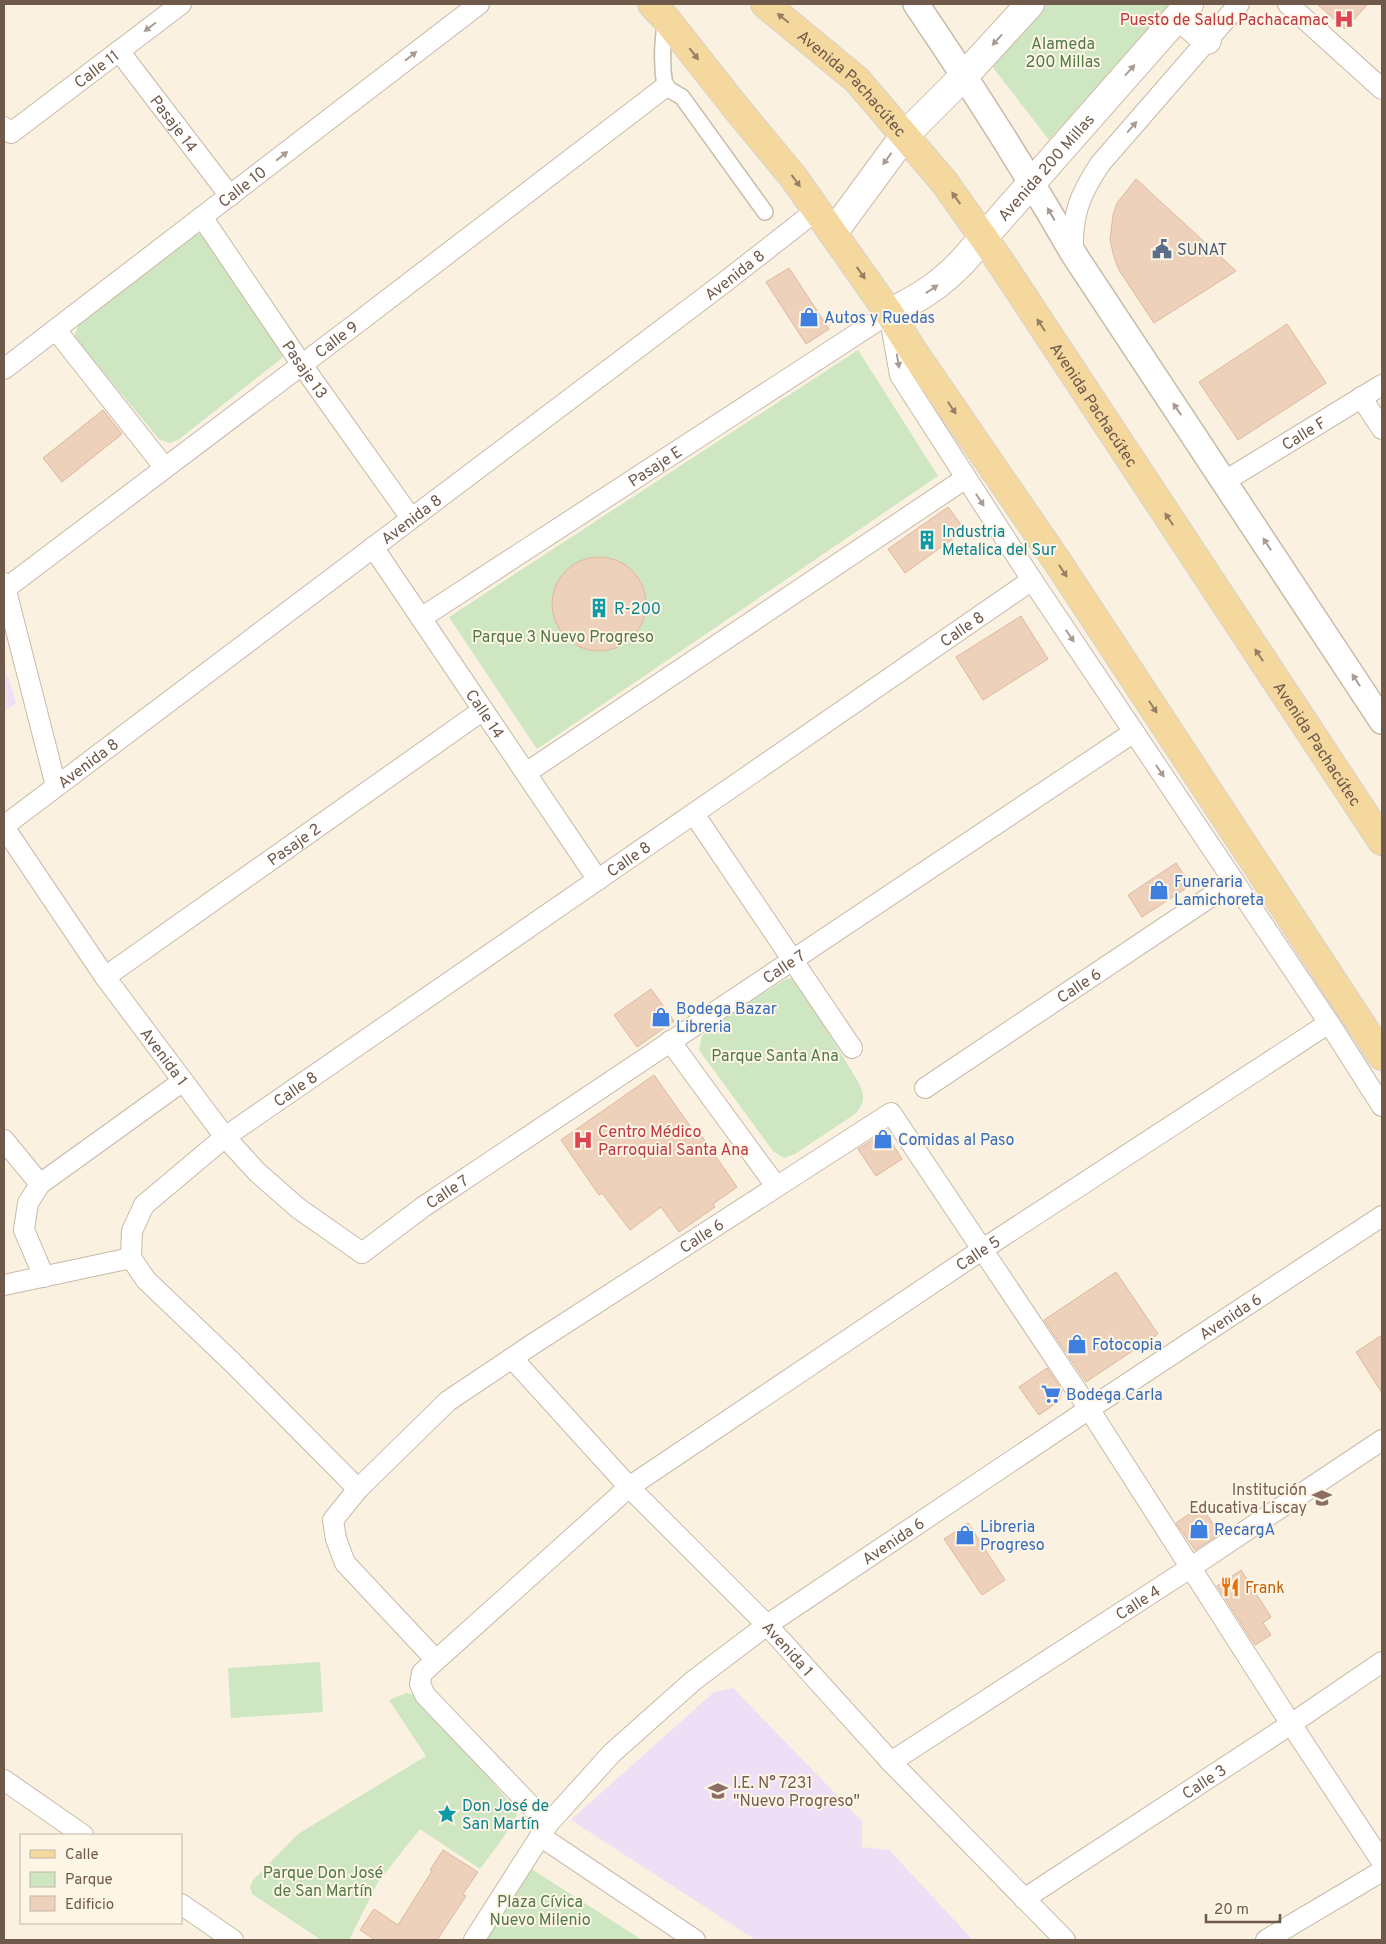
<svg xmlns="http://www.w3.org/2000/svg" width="1386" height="1944" font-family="Overpass,sans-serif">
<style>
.education{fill:#eedef6}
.green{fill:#cee6c1}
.building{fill:#edd1ba;stroke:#deb89c}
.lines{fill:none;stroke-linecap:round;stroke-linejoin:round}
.pedestrian-casing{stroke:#c9b9a9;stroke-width:18}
.minor-casing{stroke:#c9b9a9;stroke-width:22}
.tertiary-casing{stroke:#c9b9a9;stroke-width:28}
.secondary-casing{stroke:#cfbba9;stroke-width:30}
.primary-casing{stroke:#d7d1cc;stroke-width:30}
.pedestrian{stroke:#fff;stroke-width:15}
.minor{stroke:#fff;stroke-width:20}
.tertiary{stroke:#fff;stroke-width:25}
.secondary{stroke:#fff;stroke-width:28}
.primary{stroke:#f4d89d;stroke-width:28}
.oneway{fill:#977f63}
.oneway2{fill:#a99b92}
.labels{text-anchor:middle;stroke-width:4;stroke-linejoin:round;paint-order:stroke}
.health-label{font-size:16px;fill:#be3a42;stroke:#fdf5e6;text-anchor:end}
.park-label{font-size:16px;fill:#537a46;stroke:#fdf5e6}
.street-label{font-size:16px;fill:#6f594a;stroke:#fdf5e6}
.service-label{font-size:16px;fill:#4e5e75;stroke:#fdf5e6;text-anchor:start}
.shop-label{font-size:16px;fill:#366cbe;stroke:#fdf5e6;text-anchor:start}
.culture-label{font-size:16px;fill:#0d838f;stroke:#fdf5e6;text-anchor:start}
.education-label{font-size:16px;fill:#785e54;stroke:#fdf5e6;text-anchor:end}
.food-label{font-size:16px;fill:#c56008;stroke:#fdf5e6;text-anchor:start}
</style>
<rect width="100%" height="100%" fill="#faf1e1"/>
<g class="education">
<polygon points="4,665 16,703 4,711"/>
<polygon points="733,1688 862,1821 862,1847 889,1850 973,1940 756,1940 571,1820 714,1692"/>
</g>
<g class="green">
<polygon points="1039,4 1171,4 1049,140 992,66"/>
<polygon points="192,234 204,234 284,349 282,358 178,440 169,443 159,439 74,337 80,321"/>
<polygon points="858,350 938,476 537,749 449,617"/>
<path d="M792,978L797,981L857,1080C865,1094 866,1102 855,1114L795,1154L784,1158L773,1151L699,1050L702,1036L709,1028L786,979Z"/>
<polygon points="320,1662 323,1712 231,1718 228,1668"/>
<polygon points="407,1693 419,1696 512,1805 517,1815 503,1838 480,1869 420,1829 378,1882 349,1940 321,1940 252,1894 250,1887 253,1880 298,1834 426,1756 389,1700"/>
<polygon points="530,1868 642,1940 485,1940"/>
</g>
<g class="building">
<polygon points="1317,4 1368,4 1345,29"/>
<polygon points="1136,179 1236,271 1154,323 1119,270 1114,257 1110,240 1113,215 1117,203"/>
<polygon points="789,268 829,329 806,344 766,282"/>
<polygon points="1287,324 1326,383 1238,440 1199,382"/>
<polygon points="103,410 122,434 62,482 43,458"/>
<polygon points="948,507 965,530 905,573 888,549"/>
<circle cx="599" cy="604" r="47"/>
<polygon points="1021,616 1048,659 983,700 956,657"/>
<polygon points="1176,863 1191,885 1142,917 1128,895"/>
<polygon points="651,989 674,1021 637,1047 614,1015"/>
<polygon points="654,1075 693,1130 696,1128 737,1187 713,1204 715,1207 679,1232 661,1207 630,1230 602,1193 599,1195 561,1140"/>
<polygon points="885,1132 902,1159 876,1176 858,1149"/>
<polygon points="1116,1272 1158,1334 1086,1382 1044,1320"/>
<polygon points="1382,1335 1382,1393 1356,1352"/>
<polygon points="1047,1368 1062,1390 1059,1401 1039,1415 1019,1387"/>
<polygon points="1201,1506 1220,1534 1195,1550 1176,1523"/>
<polygon points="968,1523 1005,1580 982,1595 944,1539"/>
<polygon points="1241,1570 1271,1617 1263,1623 1271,1635 1255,1645 1217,1586"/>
<polygon points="443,1850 478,1872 463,1894 466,1896 437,1940 375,1940 360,1930 374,1909 398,1925 432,1871 430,1870"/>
</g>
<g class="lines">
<defs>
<path id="pedestrian" d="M666,19C662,42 661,63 665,87L682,97L765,212"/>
<g id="minor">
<polyline points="1288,4 1382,89"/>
<path id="s1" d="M119,51L230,196"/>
<path id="s2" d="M4,127L11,133L181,4"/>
<path id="s3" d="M202,217L302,365L411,518"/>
<path d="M1073,253C1072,214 1079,196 1100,164L1239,4"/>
<polyline points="56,330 165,468"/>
<path id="s4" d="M4,369L479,4"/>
<polyline points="1361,397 1382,429"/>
<path id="s5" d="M1225,481L1382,385"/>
<path id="s6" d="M373,547L598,880"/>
<polyline points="4,583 56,786"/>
<path id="s7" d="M5,589L361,320L665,87"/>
<path id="s8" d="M421,618L889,313L900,375L1032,580L1329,1023L1382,1106"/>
<polyline points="526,773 966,478"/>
<polyline points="694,814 852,1048"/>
<path id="s9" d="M4,826L721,285L817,210"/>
<path id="s10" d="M4,827L105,977L225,1137L257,1172L298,1208L362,1253L423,1207L1134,732"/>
<path id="s11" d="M105,977L483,710"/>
<polyline points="670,1041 776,1186"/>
<path id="s12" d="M925,1088L1234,881"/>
<polyline points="4,1140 40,1184"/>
<polyline points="44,1277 24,1230 28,1203 40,1184 183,1081"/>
<polyline points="4,1285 131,1258"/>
<path id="s13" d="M512,1358L629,1487L767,1625L891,1762L1065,1940"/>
<path id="s14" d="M358,1489L234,1364L146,1280L131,1258L132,1231L144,1205L225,1137L1032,580"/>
<path id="s15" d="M435,1659L345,1563L336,1539L333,1520L358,1489L448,1401L533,1344L891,1113L1089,1409L1291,1724L1382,1862"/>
<path id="s16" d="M891,1762L1190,1568L1382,1440"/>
<polyline points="4,1780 83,1835"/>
<path id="s17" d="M548,1824L425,1695L420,1684L422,1673L629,1487L983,1249L1329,1023"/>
<polyline points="540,1836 695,1940"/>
<path id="s18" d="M1024,1899L1291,1724L1382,1662"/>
<polyline points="181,1904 233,1940"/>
<path id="s19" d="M474,1940L548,1824L612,1753L693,1681L767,1625L1089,1409L1382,1216"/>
<polyline points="1266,1940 1382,1871"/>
</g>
<path id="tertiary" d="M916,4C971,85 1024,168 1073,253L1382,721"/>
<g id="secondary">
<polyline points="1179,16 1207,40"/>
<polyline points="833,233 905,135 965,75 1030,4"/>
<path id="s20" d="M889,313C919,298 939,286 962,262L1189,4"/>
</g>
<g id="primary">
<polyline points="652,4 666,19 737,109 794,178 889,313 915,354 1057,561 1382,1056"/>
<path id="s21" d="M765,4L857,80L945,183L997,257L1382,841"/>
</g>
</defs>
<use href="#pedestrian" class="pedestrian-casing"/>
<use href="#minor" class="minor-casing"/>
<use href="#tertiary" class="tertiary-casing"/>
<use href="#secondary" class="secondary-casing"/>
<use href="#primary" class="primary-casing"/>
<use href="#pedestrian" class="pedestrian"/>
<use href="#minor" class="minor"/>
<use href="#tertiary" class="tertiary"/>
<use href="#secondary" class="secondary"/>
<use href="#primary" class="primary"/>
</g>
<defs><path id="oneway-solid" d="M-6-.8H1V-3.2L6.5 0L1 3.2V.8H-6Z" transform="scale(1.25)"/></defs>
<g class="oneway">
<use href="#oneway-solid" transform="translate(783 18) rotate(-141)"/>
<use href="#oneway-solid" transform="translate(694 54) rotate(52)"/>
<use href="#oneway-solid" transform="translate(796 181) rotate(54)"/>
<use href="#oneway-solid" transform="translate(956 198) rotate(-125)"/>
<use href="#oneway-solid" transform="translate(861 273) rotate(55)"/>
<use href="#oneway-solid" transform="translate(1041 325) rotate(-123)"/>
<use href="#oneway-solid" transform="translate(952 408) rotate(56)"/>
<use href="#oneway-solid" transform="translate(1169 519) rotate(-124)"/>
<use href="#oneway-solid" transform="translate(1063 571) rotate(57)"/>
<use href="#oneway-solid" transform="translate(1259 655) rotate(-124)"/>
<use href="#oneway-solid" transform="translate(1153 707) rotate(57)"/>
</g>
<g class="oneway2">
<use href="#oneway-solid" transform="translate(150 27) rotate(143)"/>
<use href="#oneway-solid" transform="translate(997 40) rotate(132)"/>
<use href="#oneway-solid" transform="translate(411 56) rotate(-38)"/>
<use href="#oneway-solid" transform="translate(1130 70) rotate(-48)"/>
<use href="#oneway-solid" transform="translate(1132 127) rotate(-49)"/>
<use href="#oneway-solid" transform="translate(282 156) rotate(-38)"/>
<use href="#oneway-solid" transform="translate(887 159) rotate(126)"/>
<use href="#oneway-solid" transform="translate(1051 214) rotate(-120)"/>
<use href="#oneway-solid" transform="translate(932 289) rotate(-34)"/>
<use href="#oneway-solid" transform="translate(898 361) rotate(80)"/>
<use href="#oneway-solid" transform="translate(1177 409) rotate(-124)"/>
<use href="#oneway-solid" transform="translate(980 500) rotate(57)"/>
<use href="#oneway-solid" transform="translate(1267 544) rotate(-123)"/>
<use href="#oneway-solid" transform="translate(1070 636) rotate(56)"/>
<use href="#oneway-solid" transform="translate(1356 680) rotate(-123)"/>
<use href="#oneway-solid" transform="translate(1160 771) rotate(56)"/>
</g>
<defs>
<symbol id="hospital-bare" viewBox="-9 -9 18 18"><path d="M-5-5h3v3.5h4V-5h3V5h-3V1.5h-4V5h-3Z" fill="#e0444e" stroke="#fdf5e6" stroke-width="2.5" paint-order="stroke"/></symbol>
<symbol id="civic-bare" viewBox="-9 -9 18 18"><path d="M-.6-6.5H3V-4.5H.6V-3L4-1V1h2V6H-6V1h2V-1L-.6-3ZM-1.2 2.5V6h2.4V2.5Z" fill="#5c6f8a" stroke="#fdf5e6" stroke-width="2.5" paint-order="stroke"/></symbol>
<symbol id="shop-bare" viewBox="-9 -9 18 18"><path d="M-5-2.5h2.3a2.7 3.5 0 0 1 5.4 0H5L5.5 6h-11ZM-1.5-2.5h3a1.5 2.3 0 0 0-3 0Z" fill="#3f7fe0" stroke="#fdf5e6" stroke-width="2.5" paint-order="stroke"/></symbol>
<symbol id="building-bare" viewBox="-9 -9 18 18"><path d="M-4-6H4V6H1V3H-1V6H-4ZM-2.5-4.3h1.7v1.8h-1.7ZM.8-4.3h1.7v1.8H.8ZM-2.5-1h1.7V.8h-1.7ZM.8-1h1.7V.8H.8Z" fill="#0f9aa8" stroke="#fdf5e6" stroke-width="2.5" paint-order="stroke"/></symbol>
<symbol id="supermarket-bare" viewBox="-9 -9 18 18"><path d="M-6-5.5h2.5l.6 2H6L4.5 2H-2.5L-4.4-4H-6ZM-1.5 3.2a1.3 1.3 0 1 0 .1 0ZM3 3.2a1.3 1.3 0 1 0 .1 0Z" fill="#3f7fe0" stroke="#fdf5e6" stroke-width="2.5" paint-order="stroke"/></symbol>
<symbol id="school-bare" viewBox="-9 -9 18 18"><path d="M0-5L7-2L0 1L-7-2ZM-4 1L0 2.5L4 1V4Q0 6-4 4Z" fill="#8d6e63" stroke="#fdf5e6" stroke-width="2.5" paint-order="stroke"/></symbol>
<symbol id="restaurant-bare" viewBox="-9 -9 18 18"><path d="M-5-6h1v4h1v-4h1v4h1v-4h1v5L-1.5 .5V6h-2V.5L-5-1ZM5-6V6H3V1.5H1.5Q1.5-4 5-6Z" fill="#e8710a" stroke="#fdf5e6" stroke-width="2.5" paint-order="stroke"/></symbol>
<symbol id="sight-bare" viewBox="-9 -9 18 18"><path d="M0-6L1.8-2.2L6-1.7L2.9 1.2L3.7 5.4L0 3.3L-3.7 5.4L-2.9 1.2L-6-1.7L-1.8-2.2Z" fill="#0f9aa8" stroke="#fdf5e6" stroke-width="2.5" paint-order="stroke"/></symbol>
</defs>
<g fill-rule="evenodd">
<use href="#hospital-bare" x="1330" y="5" width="28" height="28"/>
<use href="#civic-bare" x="1148" y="235" width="28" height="28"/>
<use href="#shop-bare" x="795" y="303" width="28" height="28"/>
<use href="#building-bare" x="913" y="526" width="28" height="28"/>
<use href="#building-bare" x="585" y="594" width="28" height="28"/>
<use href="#shop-bare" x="1145" y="876" width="28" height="28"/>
<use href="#shop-bare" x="647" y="1003" width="28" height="28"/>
<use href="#shop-bare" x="869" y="1125" width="28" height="28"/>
<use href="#hospital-bare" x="569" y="1126" width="28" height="28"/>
<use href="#shop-bare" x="1063" y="1330" width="28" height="28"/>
<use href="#supermarket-bare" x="1037" y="1380" width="28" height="28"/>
<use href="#school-bare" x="1308" y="1484" width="28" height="28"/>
<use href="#shop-bare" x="1185" y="1515" width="28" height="28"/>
<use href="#shop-bare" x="951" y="1521" width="28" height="28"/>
<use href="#restaurant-bare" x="1216" y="1573" width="28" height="28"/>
<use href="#school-bare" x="704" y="1777" width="28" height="28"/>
<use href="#sight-bare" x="433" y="1800" width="28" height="28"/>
</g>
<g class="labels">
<g class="health-label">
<text x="1329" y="25">Puesto de Salud Pachacamac</text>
<text x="598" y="1137" text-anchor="start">Centro Médico<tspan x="598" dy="18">Parroquial Santa Ana</tspan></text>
</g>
<g class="park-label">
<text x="1063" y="49">Alameda<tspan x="1063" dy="18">200 Millas</tspan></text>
<text x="563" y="642">Parque 3 Nuevo Progreso</text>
<text x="775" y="1061">Parque Santa Ana</text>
<text x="323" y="1878">Parque Don José<tspan x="323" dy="18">de San Martín</tspan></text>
<text x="540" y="1907">Plaza Cívica<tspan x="540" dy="18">Nuevo Milenio</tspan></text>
</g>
<g class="street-label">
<text dy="6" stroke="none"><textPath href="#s2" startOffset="116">Calle 11</textPath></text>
<text dy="6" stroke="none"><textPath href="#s21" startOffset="118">Avenida Pachacútec</textPath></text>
<text dy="6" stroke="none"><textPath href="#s1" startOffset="91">Pasaje 14</textPath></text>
<text dy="6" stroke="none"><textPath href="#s20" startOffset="216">Avenida 200 Millas</textPath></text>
<text dy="6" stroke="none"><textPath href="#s4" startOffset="300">Calle 10</textPath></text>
<text dy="6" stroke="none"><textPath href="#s9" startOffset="915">Avenida 8</textPath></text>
<text dy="6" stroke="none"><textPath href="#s7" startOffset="415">Calle 9</textPath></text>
<text dy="6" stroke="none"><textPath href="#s3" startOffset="184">Pasaje 13</textPath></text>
<text dy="6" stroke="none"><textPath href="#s21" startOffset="522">Avenida Pachacútec</textPath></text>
<text dy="6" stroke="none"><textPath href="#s5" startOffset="92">Calle F</textPath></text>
<text dy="6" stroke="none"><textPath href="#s8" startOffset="279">Pasaje E</textPath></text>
<text dy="6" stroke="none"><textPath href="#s9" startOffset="510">Avenida 8</textPath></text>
<text dy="6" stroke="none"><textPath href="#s14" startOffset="1381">Calle 8</textPath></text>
<text dy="6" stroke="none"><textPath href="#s6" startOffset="201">Calle 14</textPath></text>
<text dy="6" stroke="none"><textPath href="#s21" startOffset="928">Avenida Pachacútec</textPath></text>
<text dy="6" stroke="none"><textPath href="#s9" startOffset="105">Avenida 8</textPath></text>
<text dy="6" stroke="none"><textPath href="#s11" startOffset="231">Pasaje 2</textPath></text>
<text dy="6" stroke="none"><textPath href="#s14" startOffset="976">Calle 8</textPath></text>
<text dy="6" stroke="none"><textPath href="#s10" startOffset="1071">Calle 7</textPath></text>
<text dy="6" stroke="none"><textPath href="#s12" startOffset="185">Calle 6</textPath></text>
<text dy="6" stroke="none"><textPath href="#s10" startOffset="280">Avenida 1</textPath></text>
<text dy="6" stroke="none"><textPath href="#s14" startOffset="571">Calle 8</textPath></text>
<text dy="6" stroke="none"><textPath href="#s10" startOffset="666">Calle 7</textPath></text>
<text dy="6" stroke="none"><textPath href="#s15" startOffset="645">Calle 6</textPath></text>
<text dy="6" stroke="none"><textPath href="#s17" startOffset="900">Calle 5</textPath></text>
<text dy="6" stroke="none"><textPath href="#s19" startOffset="991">Avenida 6</textPath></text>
<text dy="6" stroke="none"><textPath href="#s19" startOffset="586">Avenida 6</textPath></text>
<text dy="6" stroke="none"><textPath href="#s16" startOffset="294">Calle 4</textPath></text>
<text dy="6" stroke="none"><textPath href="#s13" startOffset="401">Avenida 1</textPath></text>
<text dy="6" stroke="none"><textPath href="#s18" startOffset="215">Calle 3</textPath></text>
</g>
<g class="service-label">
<text x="1177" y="255">SUNAT</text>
</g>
<g class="shop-label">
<text x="824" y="323">Autos y Ruedas</text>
<text x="1174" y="887">Funeraria<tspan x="1174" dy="18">Lamichoreta</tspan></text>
<text x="676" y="1014">Bodega Bazar<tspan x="676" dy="18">Libreria</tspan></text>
<text x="898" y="1145">Comidas al Paso</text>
<text x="1092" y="1350">Fotocopia</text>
<text x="1066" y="1400">Bodega Carla</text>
<text x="980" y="1532">Libreria<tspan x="980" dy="18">Progreso</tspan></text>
<text x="1214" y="1535">RecargA</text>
</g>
<g class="culture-label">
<text x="942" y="537">Industria<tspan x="942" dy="18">Metalica del Sur</tspan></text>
<text x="614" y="614">R-200</text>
<text x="462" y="1811">Don José de<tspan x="462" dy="18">San Martín</tspan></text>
</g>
<g class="education-label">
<text x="1307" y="1495">Institución<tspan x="1307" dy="18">Educativa Liscay</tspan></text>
<text x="733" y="1788" text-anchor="start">I.E. N° 7231<tspan x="733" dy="18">"Nuevo Progreso"</tspan></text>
</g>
<g class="food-label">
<text x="1245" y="1593">Frank</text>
</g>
</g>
<rect width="1386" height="1944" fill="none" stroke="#6f594a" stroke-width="10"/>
<rect x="20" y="1834" width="162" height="90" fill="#fdf5e6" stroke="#c4b7a8"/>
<rect x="30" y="1850" width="25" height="8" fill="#f4d89d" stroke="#c4b7a8"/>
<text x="65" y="1859" font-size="15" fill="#6f594a">Calle</text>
<rect x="30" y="1872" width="25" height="15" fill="#cee6c1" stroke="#c4b7a8"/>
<text x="65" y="1884" font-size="15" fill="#6f594a">Parque</text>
<rect x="30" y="1896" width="25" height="15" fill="#edd1ba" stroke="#c4b7a8"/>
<text x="65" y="1909" font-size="15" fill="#6f594a">Edificio</text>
<path d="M1206 1914v8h74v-8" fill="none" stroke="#6f594a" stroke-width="2.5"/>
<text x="1214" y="1914" font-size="15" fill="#6f594a" stroke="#fdf5e6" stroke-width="4" paint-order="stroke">20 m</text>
</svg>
